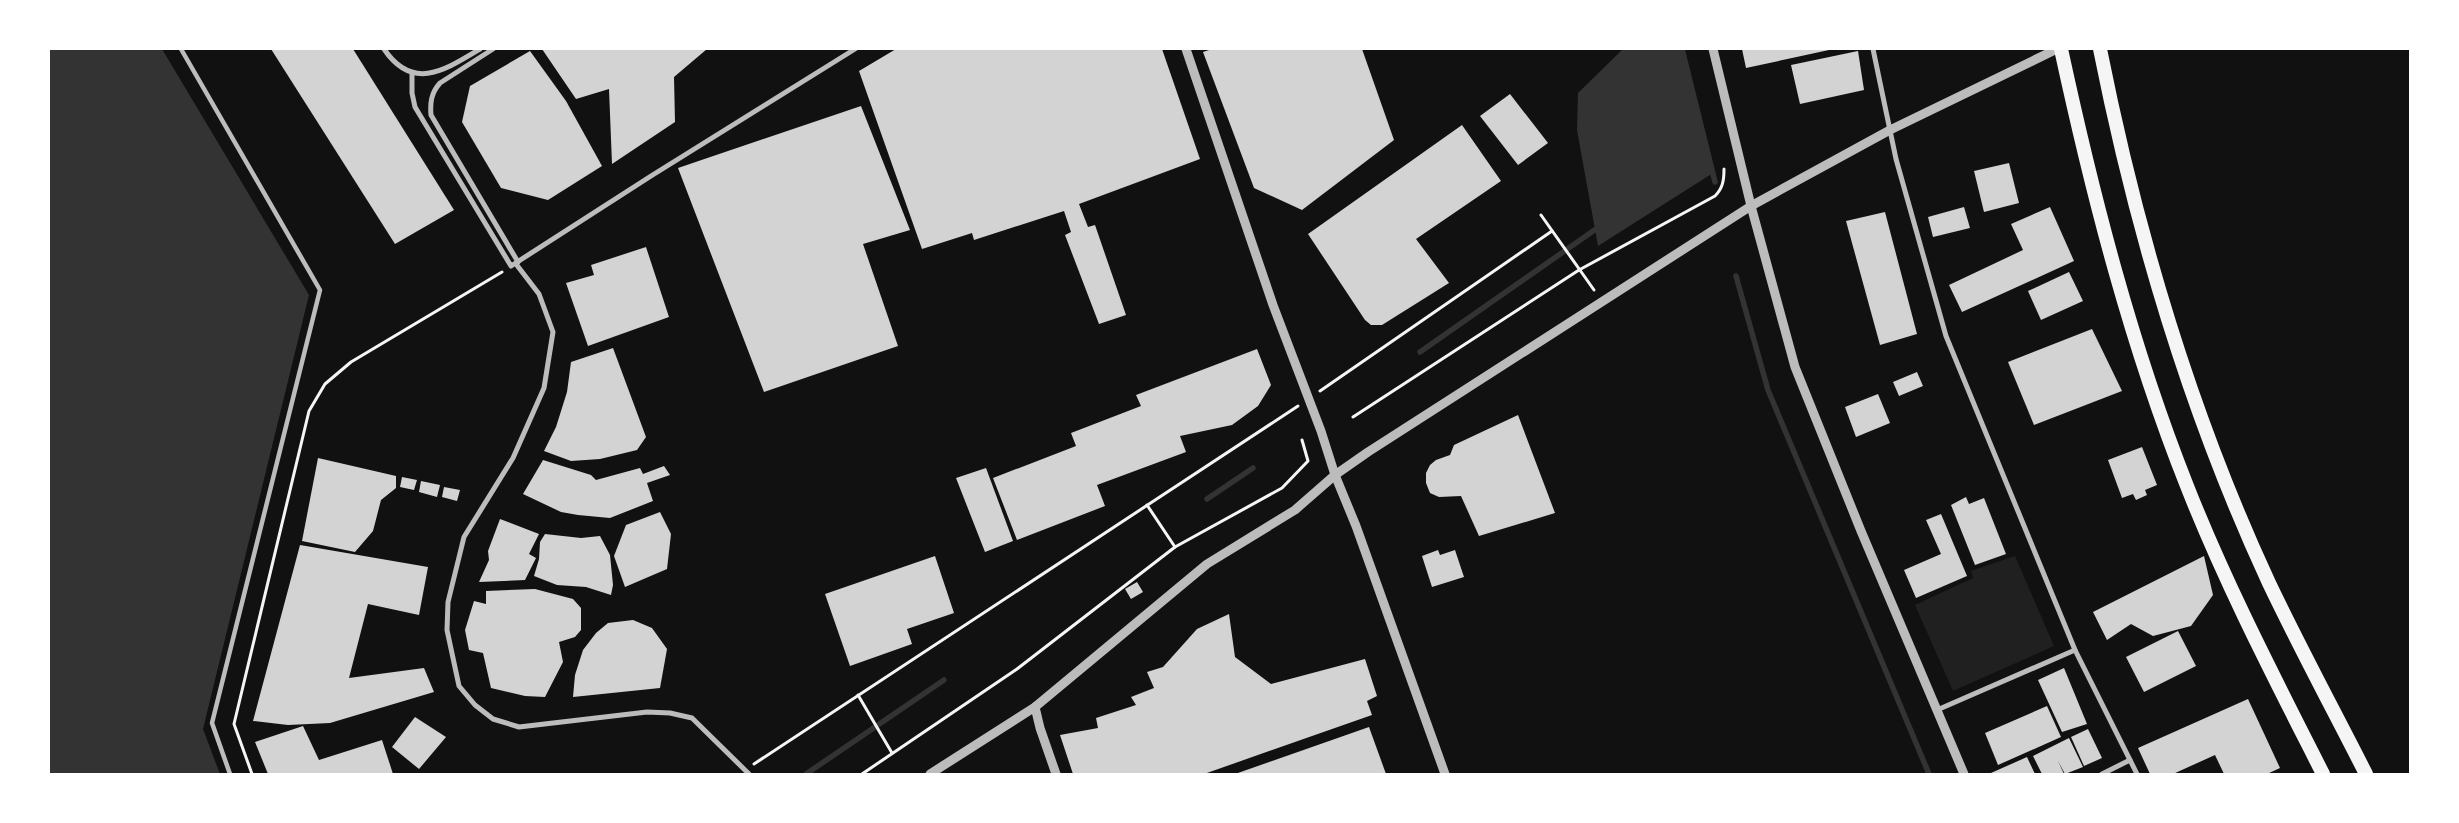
<svg xmlns="http://www.w3.org/2000/svg" width="2459" height="823" font-family="'DM Sans',sans-serif">
<style>
.green{fill:#202020}
.water{fill:#333}
.lines{fill:none;stroke-linecap:round;stroke-linejoin:round}
.stream{stroke:#333;stroke-width:5.5}
.building{fill:#d3d3d3}
.path{stroke:#f5f5f5;stroke-width:3}
.pedestrian{stroke:#bcbcbc;stroke-width:4.5}
.minor{stroke:#bcbcbc;stroke-width:5}
.tertiary{stroke:#bcbcbc;stroke-width:9}
.trunk{stroke:#f5f5f5;stroke-width:14}
</style>
<rect width="100%" height="100%" fill="#111"/>
<polygon class="green" points="2015,556 2054,646 1953,691 1915,605 1973,578 1971,571"/>
<g class="water">
<polygon points="49,49 162,49 309,295 203,729 220,774 49,774"/>
<polygon points="1623,49 1682,49 1713,173 1598,246 1577,130 1578,93"/>
</g>
<g class="lines">
<g class="stream">
<polyline points="1682,49 1715,182"/>
<polyline points="1736,276 1768,390 1929,774"/>
<polyline points="1420,352 1596,229"/>
<polyline points="1207,499 1253,468"/>
<polyline points="806,774 944,680"/>
</g>
</g>
<g class="building">
<polygon points="271,49 353,49 454,210 395,244"/>
<polygon points="542,49 707,49 674,77 675,122 612,164 609,89 576,99"/>
<polygon points="896,49 1162,49 1200,159 1079,204 1088,227 1095,225 1126,315 1099,324 1065,235 1071,232 1064,211 974,240 972,233 922,249 859,71"/>
<polygon points="1212,49 1362,49 1394,140 1302,210 1254,188 1203,52"/>
<polygon points="1742,49 1829,49 1829,50 1746,68"/>
<polygon points="530,51 566,101 602,166 548,200 501,188 462,122 470,86"/>
<polygon points="1858,51 1864,90 1800,104 1791,65"/>
<polygon points="1510,94 1548,143 1518,165 1480,116"/>
<polygon points="861,106 910,230 863,244 898,346 764,392 678,168"/>
<polygon points="1462,125 1501,181 1416,239 1449,283 1382,325 1371,325 1365,320 1308,234"/>
<polygon points="2009,163 2019,203 1984,212 1974,171"/>
<polygon points="1964,207 1970,228 1933,237 1928,217"/>
<polygon points="2050,207 2074,261 1962,312 1949,285 2023,250 2011,224"/>
<polygon points="1885,212 1917,334 1880,345 1846,221"/>
<polygon points="646,247 669,317 588,346 566,283 594,275 591,265"/>
<polygon points="2069,272 2083,301 2041,320 2028,291"/>
<polygon points="2092,329 2122,391 2034,425 2008,362"/>
<polygon points="613,348 646,437 637,450 600,459 571,461 544,451 556,427 567,392 571,362"/>
<polygon points="1257,349 1271,385 1258,406 1232,425 1180,436 1186,452 1097,485 1105,506 1017,540 993,478 1076,446 1071,433 1141,406 1136,395"/>
<polygon points="1917,372 1923,386 1899,396 1893,382"/>
<polygon points="1878,394 1890,423 1856,437 1845,407"/>
<polygon points="1518,415 1555,513 1479,536 1461,496 1439,497 1430,493 1426,483 1426,473 1430,465 1436,460 1450,455 1454,445"/>
<polygon points="2142,447 2157,485 2145,490 2147,495 2136,500 2133,494 2122,498 2108,460"/>
<polygon points="318,458 396,476 396,488 381,500 373,531 355,552 302,541"/>
<polygon points="543,460 591,475 596,480 640,468 643,474 664,466 670,475 647,483 653,501 610,518 578,515 561,512 523,494"/>
<polygon points="986,468 1013,541 985,552 956,478"/>
<polygon points="402,477 417,480 414,490 400,487"/>
<polygon points="421,481 440,485 437,497 419,492"/>
<polygon points="444,487 460,490 457,501 442,497"/>
<polygon points="1966,497 1969,504 1984,498 2006,554 1975,565 1951,505"/>
<polygon points="660,512 671,534 667,569 625,587 614,556 626,525"/>
<polygon points="1941,514 1967,576 1916,598 1904,570 1941,554 1926,520"/>
<polygon points="500,519 539,534 529,554 536,558 525,580 479,582 489,560 488,551"/>
<polygon points="545,534 581,538 600,536 610,555 613,585 611,595 586,587 557,585 534,576 539,559 540,542"/>
<polygon points="300,545 428,567 419,615 368,604 349,678 424,668 434,692 330,723 288,725 253,721"/>
<polygon points="1438,550 1440,555 1455,550 1464,577 1432,587 1422,556"/>
<polygon points="935,556 954,613 907,629 912,644 850,666 825,594"/>
<polygon points="2204,556 2213,595 2191,626 2153,636 2131,624 2107,640 2093,612"/>
<polygon points="1137,582 1143,592 1131,599 1125,589"/>
<polygon points="535,589 573,599 581,608 581,630 575,637 559,642 563,662 545,697 525,696 491,688 483,653 469,650 465,630 474,601 486,604 486,591"/>
<polygon points="1229,614 1235,657 1271,684 1365,659 1377,696 1367,701 1372,715 1204,774 1073,774 1060,735 1098,728 1096,718 1136,705 1131,697 1154,688 1147,672 1163,667 1197,629"/>
<polygon points="633,620 652,628 667,649 660,688 573,697 575,675 583,650 596,633 608,623"/>
<polygon points="2178,631 2196,666 2144,692 2126,657"/>
<polygon points="2064,668 2087,724 2062,732 2038,680"/>
<polygon points="2248,699 2280,768 2267,774 2224,774 2215,755 2173,774 2150,774 2138,748"/>
<polygon points="2047,706 2061,737 1998,765 1985,733"/>
<polygon points="415,717 446,737 419,769 392,747"/>
<polygon points="303,726 319,760 382,740 393,774 268,774 255,742"/>
<polygon points="1369,727 1386,774 1235,774"/>
<polygon points="2088,729 2102,758 2084,766 2071,737"/>
<polygon points="2069,738 2083,767 2065,774 2058,761 2064,774 2042,774 2033,756"/>
<polygon points="2027,757 2035,774 1992,774 1991,773"/>
</g>
<g class="lines">
<g class="path">
<polyline points="1541,215 1594,290"/>
<polyline points="1320,391 1552,231"/>
<path d="M1353,417L1579,270L1715,196C1723,188 1724,180 1724,169"/>
<polyline points="1147,505 1175,547"/>
<polyline points="858,695 892,753"/>
<polyline points="754,764 1298,406"/>
<polyline points="252,774 234,724 309,411 325,384 351,362 502,272"/>
<polyline points="862,774 1017,669 1175,547 1282,488 1308,461 1302,440"/>
</g>
<polyline class="pedestrian" points="181,49 320,290 212,723 230,774"/>
<g class="minor">
<path d="M384,49C413,92 445,70 480,49"/>
<path d="M493,49L440,83C431,93 430,103 431,115L518,262"/>
<polyline points="1873,49 1896,159 1946,336 2075,650 2137,774"/>
<polyline points="412,73 412,93 415,107 511,266 651,176 855,49"/>
<polyline points="516,264 539,294 553,332 544,388 513,458 464,537 448,602 447,630 459,686 475,705 493,719 519,727 647,712 670,713 692,718 749,774"/>
<polyline points="1937,710 2075,650"/>
<polyline points="2102,774 2130,760"/>
</g>
<g class="tertiary">
<polyline points="1186,49 1273,305 1321,431 1335,475 1356,526 1445,774"/>
<polyline points="1713,49 1751,206 1795,367 1861,531 1964,774"/>
<polyline points="1035,707 1040,728 1056,774"/>
<polyline points="930,774 1035,707 1207,564 1295,510 1335,475 1368,452 1751,206 1890,130 2057,49"/>
</g>
<g class="trunk">
<path d="M2061,49C2093,197 2131,345 2187,486C2226,585 2275,679 2323,774"/>
<path d="M2100,49C2136,230 2191,415 2269,583C2300,648 2334,711 2366,774"/>
</g>
</g>
<rect width="2459" height="823" fill="none" stroke="#ffffff" stroke-width="100"/>
</svg>
